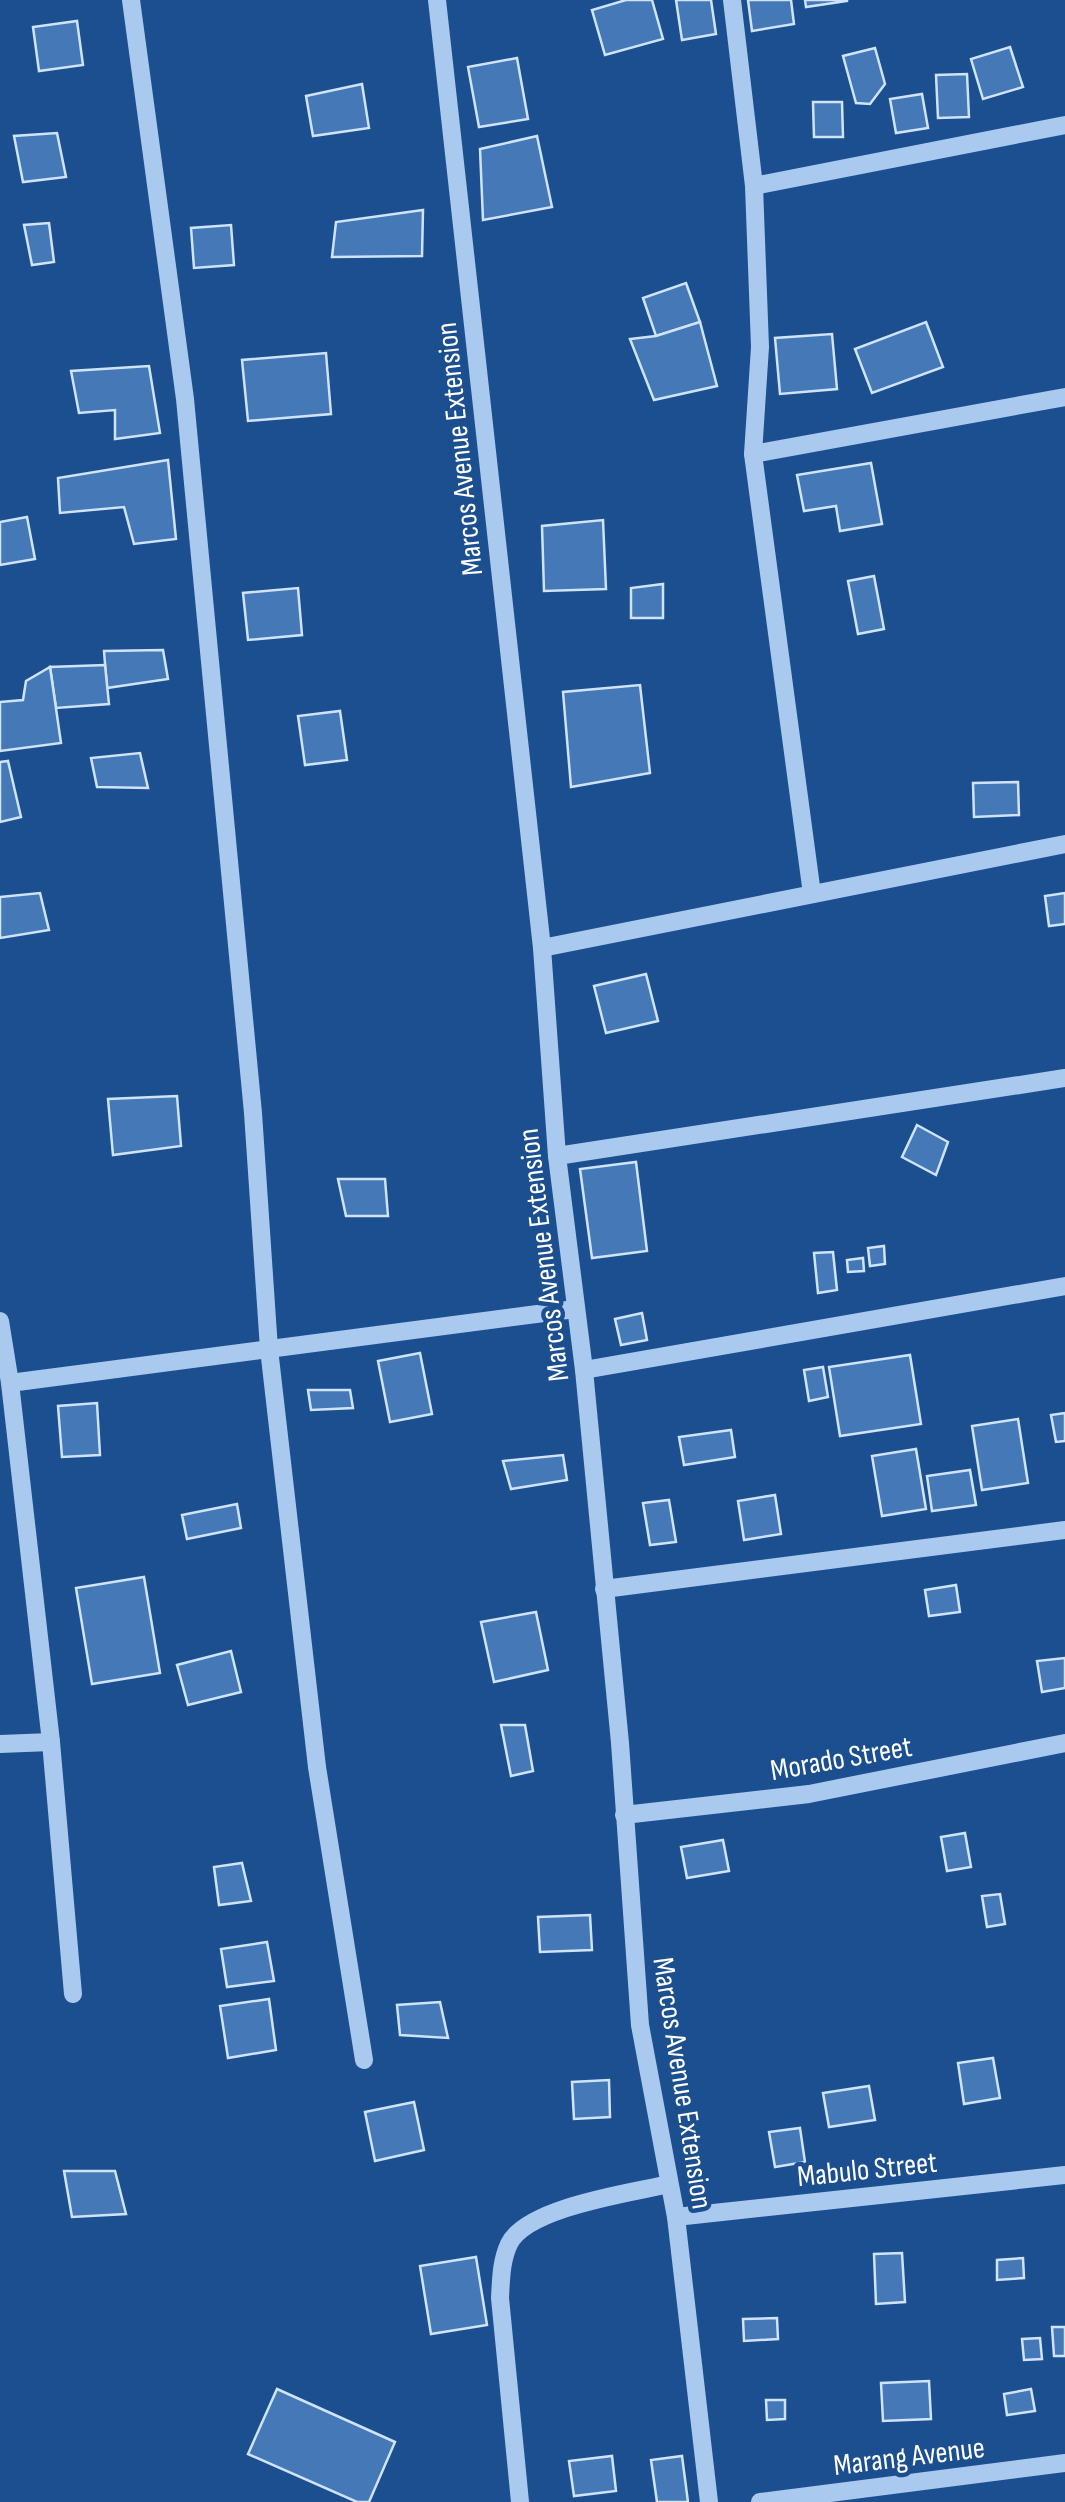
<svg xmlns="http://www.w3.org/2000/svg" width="1065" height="2502" font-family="'Sofia Sans Condensed',sans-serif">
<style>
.building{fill:#4478b7;stroke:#cfe3fa;stroke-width:2.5}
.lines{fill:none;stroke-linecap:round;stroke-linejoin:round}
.minor{stroke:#a9c9ee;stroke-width:18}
.labels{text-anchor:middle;stroke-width:9;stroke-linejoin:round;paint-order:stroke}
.street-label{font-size:30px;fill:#fff;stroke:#1b4f8f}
</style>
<rect width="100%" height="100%" fill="#1b4f8f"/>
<g class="building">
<polygon points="626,0 652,0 663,39 605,55 592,10"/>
<polygon points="676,0 711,0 716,34 682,40"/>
<polygon points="748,0 791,0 794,24 752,31"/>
<polygon points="805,0 847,0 847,1 806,7"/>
<polygon points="77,21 83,65 39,71 33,27"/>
<polygon points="1010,47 1023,87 983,99 971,59"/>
<polygon points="875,48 885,84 870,104 856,103 843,56"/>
<polygon points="517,58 528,119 479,127 468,67"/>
<polygon points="967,74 969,117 938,118 936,75"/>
<polygon points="362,84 369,128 313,136 306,96"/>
<polygon points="922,94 928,128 896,133 890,99"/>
<polygon points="813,102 842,102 843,137 814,137"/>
<polygon points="57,133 66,177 23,182 14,136"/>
<polygon points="537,136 552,207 483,220 480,149"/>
<polygon points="423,210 422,256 332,257 336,222"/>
<polygon points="49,223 54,262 32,265 24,225"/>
<polygon points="231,225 234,265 194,268 191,228"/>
<polygon points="686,283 700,322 656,336 643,298"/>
<polygon points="700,322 717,386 654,400 630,339 656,336"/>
<polygon points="926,322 943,367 872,393 855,349"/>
<polygon points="832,334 837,389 780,394 775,338"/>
<polygon points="326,353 331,414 248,421 242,360"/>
<polygon points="149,366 160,433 115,439 115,410 79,413 71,371"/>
<polygon points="168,460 176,539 134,544 124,507 60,513 58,478"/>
<polygon points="871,463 882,524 840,531 836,506 804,511 797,475"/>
<polygon points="27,517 35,559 0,565 0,522"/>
<polygon points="603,520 606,589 544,591 542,526"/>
<polygon points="874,576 884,629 858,634 848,581"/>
<polygon points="663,584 663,618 631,618 631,588"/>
<polygon points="298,588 302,635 248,640 243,593"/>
<polygon points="163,650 168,679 107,688 104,651"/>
<polygon points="105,665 109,704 56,708 50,667"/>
<polygon points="50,667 61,743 0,751 0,702 23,700 26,681"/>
<polygon points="640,685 650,773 571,787 563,692"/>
<polygon points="340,711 347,760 305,765 298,716"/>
<polygon points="140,753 148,788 97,787 91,758"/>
<polygon points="8,761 21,817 0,822 0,762"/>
<polygon points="1018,782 1019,815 974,817 973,783"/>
<polygon points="40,893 49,930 0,938 0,897"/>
<polygon points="1065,893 1065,924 1049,926 1045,896"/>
<polygon points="646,974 658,1021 606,1033 594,986"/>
<polygon points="177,1096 181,1146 113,1155 108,1099"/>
<polygon points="917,1125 948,1142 936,1175 902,1157"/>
<polygon points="636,1162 647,1251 592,1258 580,1169"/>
<polygon points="338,1179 385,1179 388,1216 346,1216"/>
<polygon points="884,1246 885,1264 870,1266 868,1248"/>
<polygon points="833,1252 837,1290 818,1293 814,1253"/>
<polygon points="863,1258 864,1271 848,1272 847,1260"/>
<polygon points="642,1313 647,1340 621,1345 615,1319"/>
<polygon points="420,1353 432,1414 390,1422 378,1361"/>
<polygon points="910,1355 921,1424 840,1436 829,1367"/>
<polygon points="823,1367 828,1397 809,1401 804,1370"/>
<polygon points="308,1390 350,1390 353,1408 311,1410"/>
<polygon points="97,1403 100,1455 62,1457 58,1406"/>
<polygon points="1065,1413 1065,1441 1056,1442 1051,1415"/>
<polygon points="1018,1419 1028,1483 982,1490 972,1426"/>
<polygon points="731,1430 735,1457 684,1465 679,1437"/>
<polygon points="916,1449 926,1509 882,1516 872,1456"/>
<polygon points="563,1455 567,1480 511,1489 503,1461"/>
<polygon points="970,1470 976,1505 932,1511 927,1476"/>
<polygon points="775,1495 781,1534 744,1540 738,1501"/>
<polygon points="669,1500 676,1542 650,1545 643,1503"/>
<polygon points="237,1504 241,1528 187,1539 182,1515"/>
<polygon points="144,1577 160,1673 92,1684 76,1588"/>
<polygon points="956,1585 960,1612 929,1616 925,1590"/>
<polygon points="536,1612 548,1670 494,1682 481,1622"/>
<polygon points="231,1651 241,1692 188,1705 177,1665"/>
<polygon points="1065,1658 1065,1688 1042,1692 1037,1661"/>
<polygon points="501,1725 525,1725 533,1771 511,1776"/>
<polygon points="965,1833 971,1867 947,1871 941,1837"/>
<polygon points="723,1840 729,1871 687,1878 681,1847"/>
<polygon points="242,1863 251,1901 219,1905 214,1867"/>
<polygon points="1000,1894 1005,1924 987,1927 982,1896"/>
<polygon points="590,1915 592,1950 540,1952 538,1917"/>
<polygon points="267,1942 274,1981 227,1987 221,1949"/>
<polygon points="269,1999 276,2050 228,2058 220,2006"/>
<polygon points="440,2002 448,2038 400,2035 397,2005"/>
<polygon points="993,2058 1000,2098 964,2104 958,2063"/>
<polygon points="609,2080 610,2117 574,2119 572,2082"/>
<polygon points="869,2086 875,2120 829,2127 823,2093"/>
<polygon points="414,2102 424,2150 375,2161 365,2112"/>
<polygon points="800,2128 805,2162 775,2167 769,2132"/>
<polygon points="64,2171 115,2171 126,2214 72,2217"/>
<polygon points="902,2253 905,2302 876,2304 874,2254"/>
<polygon points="476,2257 487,2325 431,2334 420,2266"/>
<polygon points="1023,2258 1024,2278 997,2280 997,2260"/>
<polygon points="777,2318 778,2339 744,2341 743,2319"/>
<polygon points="1052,2327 1065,2327 1065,2356 1054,2356"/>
<polygon points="1040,2338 1042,2359 1024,2360 1022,2339"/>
<polygon points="929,2381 931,2419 883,2421 881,2383"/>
<polygon points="277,2389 395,2442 369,2502 357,2502 248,2454"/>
<polygon points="1031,2389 1035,2411 1007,2415 1004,2394"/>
<polygon points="766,2400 785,2400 785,2419 767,2420"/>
<polygon points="612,2456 616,2491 574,2496 569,2461"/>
<polygon points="682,2456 688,2502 657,2502 651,2460"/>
</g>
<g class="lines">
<g class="minor">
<polyline points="131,0 185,399 253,1113 269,1349 317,1767 364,2060"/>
<polyline points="437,0 542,948 557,1156 584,1370 620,1743 640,2025 676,2217 709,2502"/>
<polyline points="732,0 754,186 1065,125"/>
<polyline points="754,186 760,347 753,454 812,894"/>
<polyline points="753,454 1065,397"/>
<polyline points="542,948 1065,844"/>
<polyline points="557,1156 1065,1078"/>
<polyline points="0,1321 10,1383"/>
<polyline points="584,1370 1065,1286"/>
<polyline points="604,1589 1065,1530"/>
<polyline points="51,1742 73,1994"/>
<polyline points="0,1744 51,1742 10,1383 575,1309"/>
<polyline points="624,1815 809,1794 1065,1743"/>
<polyline points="676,2217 1065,2175"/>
<path d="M520,2502L500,2298C501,2280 501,2261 509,2244C527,2207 631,2193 669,2184"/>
<polyline points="760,2502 1065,2463"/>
</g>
</g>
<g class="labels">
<g class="street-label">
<text transform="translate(459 449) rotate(-96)" y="10">Marcos Avenue Extension</text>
<text transform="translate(543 1255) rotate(-97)" y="10">Marcos Avenue Extension</text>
<text transform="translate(841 1758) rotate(-10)" y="10">Morado Street</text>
<text transform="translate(683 2083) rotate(81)" y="10">Marcos Avenue Extension</text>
<text transform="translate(867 2169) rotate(-6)" y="10">Mabulo Street</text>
<text transform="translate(909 2456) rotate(-7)" y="10">Marang Avenue</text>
</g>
</g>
</svg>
